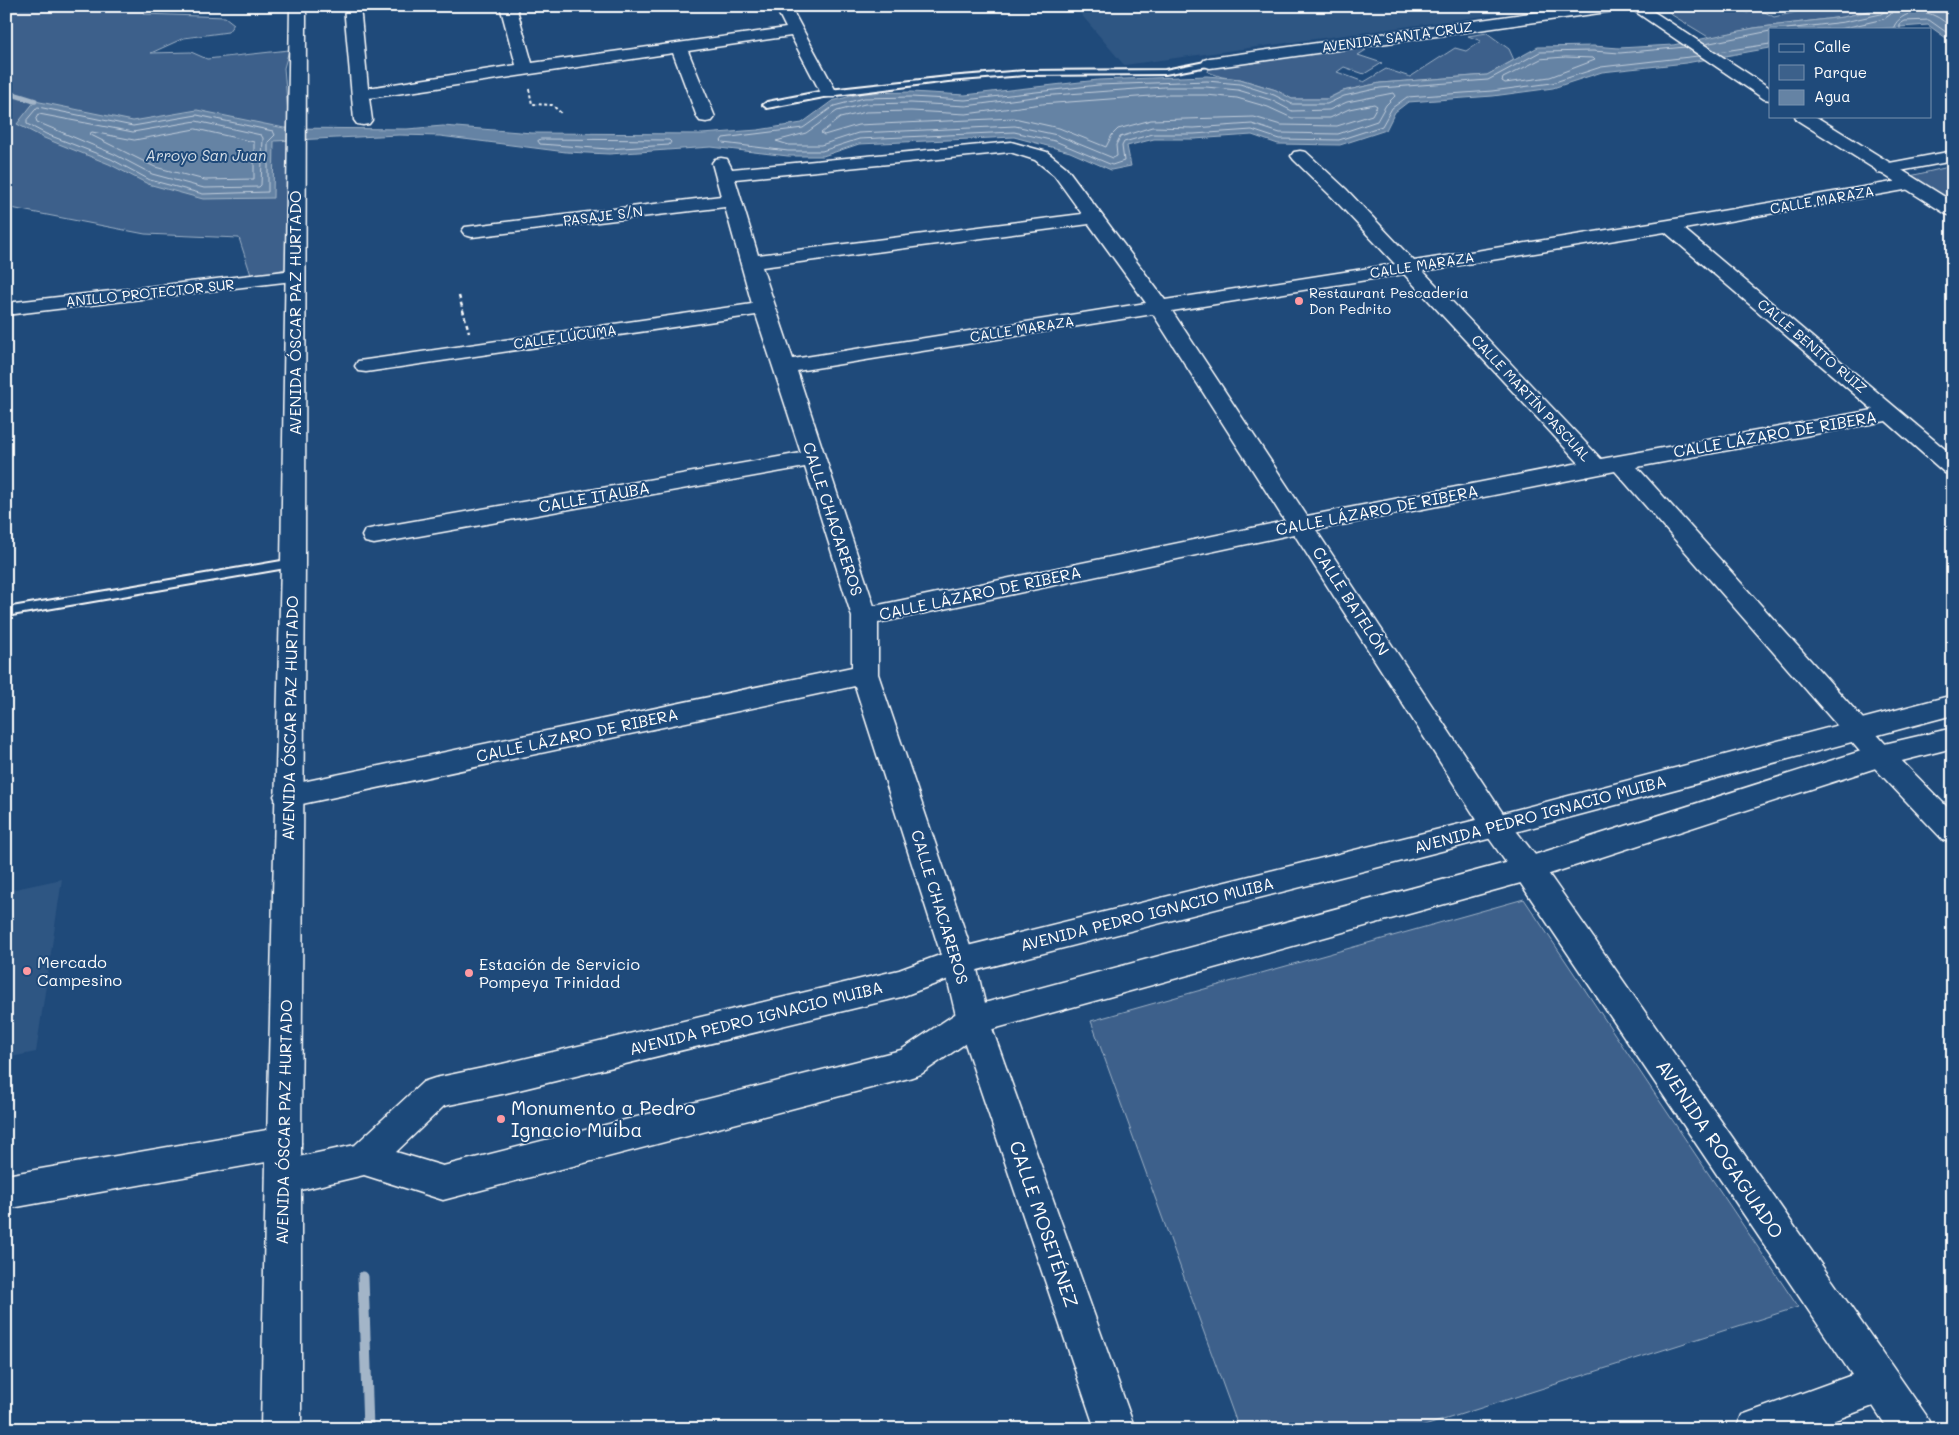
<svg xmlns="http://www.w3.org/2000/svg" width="1959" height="1435" font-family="Mali,sans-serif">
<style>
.built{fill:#2e5683}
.green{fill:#3c618b;stroke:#9eb0c5}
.water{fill:#6583a4;stroke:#a3b5c8}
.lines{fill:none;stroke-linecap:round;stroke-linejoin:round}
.shore{stroke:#c1cddb;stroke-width:1}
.stream-far1{stroke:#a3b5c8;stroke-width:5.5}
.stream{stroke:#a3b5c8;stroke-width:11}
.lane-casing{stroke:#fff;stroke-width:4}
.street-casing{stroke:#fff;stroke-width:3}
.secondary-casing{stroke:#fff;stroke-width:3}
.primary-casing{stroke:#fff;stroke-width:3}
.highway-casing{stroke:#fff;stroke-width:3}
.path-far1{stroke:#fff;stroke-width:2;stroke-dasharray:3 2.5;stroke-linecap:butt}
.path{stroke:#fff;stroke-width:2.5;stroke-dasharray:4 3;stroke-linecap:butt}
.lane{fill:#1f4a7a;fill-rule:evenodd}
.street{fill:#1f4a7a;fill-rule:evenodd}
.secondary{fill:#1f4a7a;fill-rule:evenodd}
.primary{fill:#1f4a7a;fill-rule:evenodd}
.highway{fill:#1f4a7a;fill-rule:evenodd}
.poi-dot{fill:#ff9aa2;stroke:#1f4a7a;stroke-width:2}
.labels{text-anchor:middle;stroke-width:4;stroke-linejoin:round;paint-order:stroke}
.far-street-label{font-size:14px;fill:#fff;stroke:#1f4a7a}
.far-poi-label{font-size:14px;fill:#fff;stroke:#1f4a7a;text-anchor:start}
.far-water-label{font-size:15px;font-style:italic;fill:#d8e0e8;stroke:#1f4a7a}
.street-label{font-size:16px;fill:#fff;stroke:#1f4a7a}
.poi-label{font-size:16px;fill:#fff;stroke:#1f4a7a;text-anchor:start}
.near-poi-label{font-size:19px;fill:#fff;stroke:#1f4a7a;text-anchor:start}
.near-street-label{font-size:19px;fill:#fff;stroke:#1f4a7a}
</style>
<rect width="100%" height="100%" fill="#1f4a7a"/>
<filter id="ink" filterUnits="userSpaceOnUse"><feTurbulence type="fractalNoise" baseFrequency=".02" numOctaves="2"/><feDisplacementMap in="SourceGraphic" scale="10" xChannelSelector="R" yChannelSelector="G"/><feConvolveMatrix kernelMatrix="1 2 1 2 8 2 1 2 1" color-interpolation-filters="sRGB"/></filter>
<g filter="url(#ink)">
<g class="built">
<polygon points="1074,6 1556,6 1124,65"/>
<polygon points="62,879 36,1052 6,1058 6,891"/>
</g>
<g class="green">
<polygon points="6,6 173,6 155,8 144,14 225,17 234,24 228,32 184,38 151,53 191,52 207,59 289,50 284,68 288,113 288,268 252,278 239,238 145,234 6,207"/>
<polygon points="1670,6 1684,9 1683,6 1734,6 1747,13 1761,10 1774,17 1823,6 1890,6 1843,17 1754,28 1710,38 1672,15 1665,8"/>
<polygon points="1487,33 1509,49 1514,60 1487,75 1380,83 1343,91 1327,99 1292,99 1276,90 1240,79 1222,77 1208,72 1210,63 1349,44 1366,50 1358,55 1382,63 1364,74 1344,67 1337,72 1364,82 1386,69 1410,77 1455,48 1466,51 1481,41 1468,36"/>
<polygon points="1953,166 1953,202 1910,176"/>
<polygon points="1524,899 1798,1307 1415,1429 1239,1429 1091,1021"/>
</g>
<polygon class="water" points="1890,6 1953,6 1953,43 1928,25 1874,29 1770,29 1770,48 1686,63 1602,72 1553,88 1493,96 1408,102 1395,112 1386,130 1340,145 1278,144 1252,135 1194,139 1154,139 1127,146 1131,166 1111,170 1070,152 1014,137 859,144 823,156 788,156 711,147 609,154 566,152 440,136 399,135 274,141 273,198 203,199 148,184 109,164 44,138 17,124 35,101 133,121 197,110 284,128 407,129 443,126 532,133 702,134 758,130 802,123 832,101 863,93 911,92 965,95 1098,80 1207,76 1240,79 1276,90 1292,99 1327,99 1343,91 1380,83 1487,75 1538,47 1594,46 1619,48 1673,45 1754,28 1843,17"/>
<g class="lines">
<g class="shore">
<polyline points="1787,29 1844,22 1881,14 1885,11 1886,6"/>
<polyline points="1840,29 1884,19 1891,14 1892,6"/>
<path d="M1893,29C1898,13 1919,9 1933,15C1941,18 1947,24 1953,29"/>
<polyline points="1900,29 1900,24 1905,21 1929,20 1953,37"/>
<polyline points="1705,44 1770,31"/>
<polyline points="1686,47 1620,53 1593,51 1540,52 1488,80 1380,88 1344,96 1327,104 1292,104 1274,95 1240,84 1207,81 1098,85 965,100 911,97 864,98 834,106 803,128 723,138 721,141 723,143 788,151 822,151 859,139 1014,132 1055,141 1112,165 1124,161 1122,146 1124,142 1153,134 1194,134 1252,130 1279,139 1339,140 1382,126 1392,108 1407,97 1492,91 1552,83 1601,67 1698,56"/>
<polyline points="1718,52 1770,44"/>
<polygon points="1566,57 1593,58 1595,60 1550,77 1505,83 1502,81 1503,78 1541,59"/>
<polygon points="1164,87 1206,87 1238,90 1271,100 1292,111 1329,110 1347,102 1393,93 1395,96 1386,105 1377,121 1338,134 1280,133 1252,124 1194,128 1152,127 1120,137 1116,145 1117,156 1113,158 1057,135 1015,126 858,133 821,145 789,145 776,141 806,133 837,111 865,104 911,103 966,106 1041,96"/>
<polygon points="1165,95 1206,95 1237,98 1268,107 1292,118 1330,118 1349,109 1374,104 1377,106 1372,115 1337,126 1281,125 1254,117 1151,120 1118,129 1112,135 1106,147 1059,128 1014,118 858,125 824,135 821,133 840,118 866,112 911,111 966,114 1042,104"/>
<polygon points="38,107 133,126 197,115 273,131 275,135 268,142 268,192 203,194 150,180 111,159 46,134 27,124 27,120"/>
<polygon points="39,114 133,132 196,121 261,135 263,138 261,185 259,187 204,188 152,174 114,154 37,122 36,119"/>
<polygon points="196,129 254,142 254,179 205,180 155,167 89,134 92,132 134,140"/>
<polygon points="541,139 669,140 671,142 669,145 608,149 540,144 538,141"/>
</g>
<polyline class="stream-far1" points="6,92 35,101"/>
<polyline class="stream" points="363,1277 368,1429"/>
<defs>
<g id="lane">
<polygon points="1210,61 1213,61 1213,65 1165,74 1025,75 948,81 829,96 767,108 763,105 767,102 829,90 948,77 1025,71 1165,70"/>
<polygon points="293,559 299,563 297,566 6,616 6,608"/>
</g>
<g id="street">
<polygon points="344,6 360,6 368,88 516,65 500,6 516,6 532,63 786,28 775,6 790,6 837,93 835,97 823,97 791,36 688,51 715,117 712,121 706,122 700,121 697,117 673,53 369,98 372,120 369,124 363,125 357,124 354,120"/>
<polygon points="1580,6 1621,6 1619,9 1614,11 1210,68 1204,66 1202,63 1204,60 1210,58"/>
<path d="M1011,142L1047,152L1066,167L1165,300L1395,264L1332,197L1294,160L1291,156L1294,152L1300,151L1306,152L1346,189L1414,261L1669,220L1910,179L1916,180L1919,184L1916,188L1910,189L1684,229L1953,456V475L1945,473L1886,421L1637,467L1890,749L1953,813V843L1943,840L1870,763L1615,471L1316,530L1506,818L1539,860L1926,1415L1932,1429H1888L1873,1406L1811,1429H1736L1742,1415L1852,1375L1517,878L1486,834L1294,534L878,623V674L975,961L989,1020L1135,1429H1095L957,1020L943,961L855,686L288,807L278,804L274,796L278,788L288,785L852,667V617L805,467L374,544L365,542L362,536L365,530L374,528L801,453L756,315L366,372L358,371L355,366L358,361L366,360L752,304L725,207L472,237L465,235L462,231L465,227L721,196L712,163L715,159L721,158L727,159L732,169ZM1010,152L1035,160L1054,175L1082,214L758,255L735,179ZM1089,224L1146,303L793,359L762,267ZM1665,232L1873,410L1601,459L1423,271ZM1404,274L1579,463L1307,516L1172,311ZM1153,314L1285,521L874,606L797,371Z"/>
<polygon points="1953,151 1953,161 1884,174 1878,173 1875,169 1878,165 1884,164"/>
<polygon points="294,270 301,272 304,276 301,280 6,315 6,303"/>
</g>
<g id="secondary">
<polygon points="1627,6 1645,6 1770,88 1770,100 1764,99"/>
<polygon points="1795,116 1815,116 1953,202 1953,216 1946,214 1797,120"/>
</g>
<g id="primary">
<polygon points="290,6 306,6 305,563 301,1143 296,1154 284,1159 272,1154 267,1143 281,563"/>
<polygon points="1953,695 1953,715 1496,837 962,974 901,997 502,1094 444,1106 396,1152 443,1166 901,1050 961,1010 973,1006 1528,857 1880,745 1953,728 1953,748 1882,766 1528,881 982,1032 921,1074 909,1078 443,1200 364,1175 284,1194 271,1189 266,1177 271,1165 284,1160 355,1145 423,1082 435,1078 502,1064 899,970 959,948 1496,815"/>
</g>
<polygon id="highway" points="284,1127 296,1132 301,1143 301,1429 261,1429 266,1162 6,1209 6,1175"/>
</defs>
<use href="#lane" class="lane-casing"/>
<use href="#street" class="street-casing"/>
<use href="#secondary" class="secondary-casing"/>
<use href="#primary" class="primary-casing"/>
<use href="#highway" class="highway-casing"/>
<polyline class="path-far1" points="529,89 532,104 552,105 561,113"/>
<polyline class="path" points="459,296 469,332"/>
<use href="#lane" class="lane"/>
<use href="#street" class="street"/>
<use href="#secondary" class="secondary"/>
<use href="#primary" class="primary"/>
<use href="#highway" class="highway"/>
</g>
</g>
<g class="poi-dot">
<circle cx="1299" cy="301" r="5"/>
<circle cx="27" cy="971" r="5"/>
<circle cx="469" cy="973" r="5"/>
<circle cx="501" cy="1119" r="5"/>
</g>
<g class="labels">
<g class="far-street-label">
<text transform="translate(1397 37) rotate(-8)" y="5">AVENIDA SANTA CRUZ</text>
<text transform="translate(1822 200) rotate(-10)" y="5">CALLE MARAZA</text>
<text transform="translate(603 216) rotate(-7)" y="5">PASAJE S/N</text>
<text transform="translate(1422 265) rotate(-9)" y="5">CALLE MARAZA</text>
<text transform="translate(150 293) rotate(-6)" y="5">ANILLO PROTECTOR SUR</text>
<text transform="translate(1022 329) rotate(-9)" y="5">CALLE MARAZA</text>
<text transform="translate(565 337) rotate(-8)" y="5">CALLE LÚCUMA</text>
<text transform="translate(1812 346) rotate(40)" y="5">CALLE BENITO RUIZ</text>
<text transform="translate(1531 398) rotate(47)" y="5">CALLE MARTÍN PASCUAL</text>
</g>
<g class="far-poi-label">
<text x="1309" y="298">Restaurant Pescadería<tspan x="1309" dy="16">Don Pedrito</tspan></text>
</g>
<g class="far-water-label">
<text x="206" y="161">Arroyo San Juan</text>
</g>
<g class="street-label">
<text transform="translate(295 313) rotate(-90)" y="6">AVENIDA ÓSCAR PAZ HURTADO</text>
<text transform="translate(1775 434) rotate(-10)" y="6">CALLE LÁZARO DE RIBERA</text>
<text transform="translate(594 497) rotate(-10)" y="6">CALLE ITAUBA</text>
<text transform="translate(1377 510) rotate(-11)" y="6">CALLE LÁZARO DE RIBERA</text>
<text transform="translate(833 519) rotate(72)" y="6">CALLE CHACAREROS</text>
<text transform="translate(980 593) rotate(-12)" y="6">CALLE LÁZARO DE RIBERA</text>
<text transform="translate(1351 601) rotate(57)" y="6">CALLE BATELÓN</text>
<text transform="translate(290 718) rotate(-89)" y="6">AVENIDA ÓSCAR PAZ HURTADO</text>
<text transform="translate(577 735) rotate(-12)" y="6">CALLE LÁZARO DE RIBERA</text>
<text transform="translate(1540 814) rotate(-15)" y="6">AVENIDA PEDRO IGNACIO MUIBA</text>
<text transform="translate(940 907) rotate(73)" y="6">CALLE CHACAREROS</text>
<text transform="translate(1147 914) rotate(-14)" y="6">AVENIDA PEDRO IGNACIO MUIBA</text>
<text transform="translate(756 1018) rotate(-14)" y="6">AVENIDA PEDRO IGNACIO MUIBA</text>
<text transform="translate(284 1122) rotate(-89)" y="6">AVENIDA ÓSCAR PAZ HURTADO</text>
</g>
<g class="poi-label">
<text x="37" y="968">Mercado<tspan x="37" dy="18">Campesino</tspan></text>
<text x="479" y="970">Estación de Servicio<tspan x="479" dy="18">Pompeya Trinidad</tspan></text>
</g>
<g class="near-poi-label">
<text x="511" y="1115">Monumento a Pedro<tspan x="511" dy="22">Ignacio Muiba</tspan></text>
</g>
<g class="near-street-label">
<text transform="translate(1720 1149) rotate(56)" y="7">AVENIDA ROGAGUADO</text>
<text transform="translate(1044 1224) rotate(71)" y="7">CALLE MOSETÉNEZ</text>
</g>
</g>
<rect width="1959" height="1435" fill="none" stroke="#1f4a7a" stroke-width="25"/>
<rect x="12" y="12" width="1934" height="1410" fill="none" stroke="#fff" stroke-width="2" filter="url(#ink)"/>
<rect x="1769" y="28" width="162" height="90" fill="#1f4a7a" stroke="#7992af"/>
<rect x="1779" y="44" width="25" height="8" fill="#1f4a7a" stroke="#7992af"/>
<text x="1814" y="52" font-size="15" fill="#ffffff">Calle</text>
<rect x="1779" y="65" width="25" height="15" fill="#3c618b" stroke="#7992af"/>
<text x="1814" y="78" font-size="15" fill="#ffffff">Parque</text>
<rect x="1779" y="90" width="25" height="15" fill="#6583a4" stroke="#7992af"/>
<text x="1814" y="102" font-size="15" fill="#ffffff">Agua</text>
</svg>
